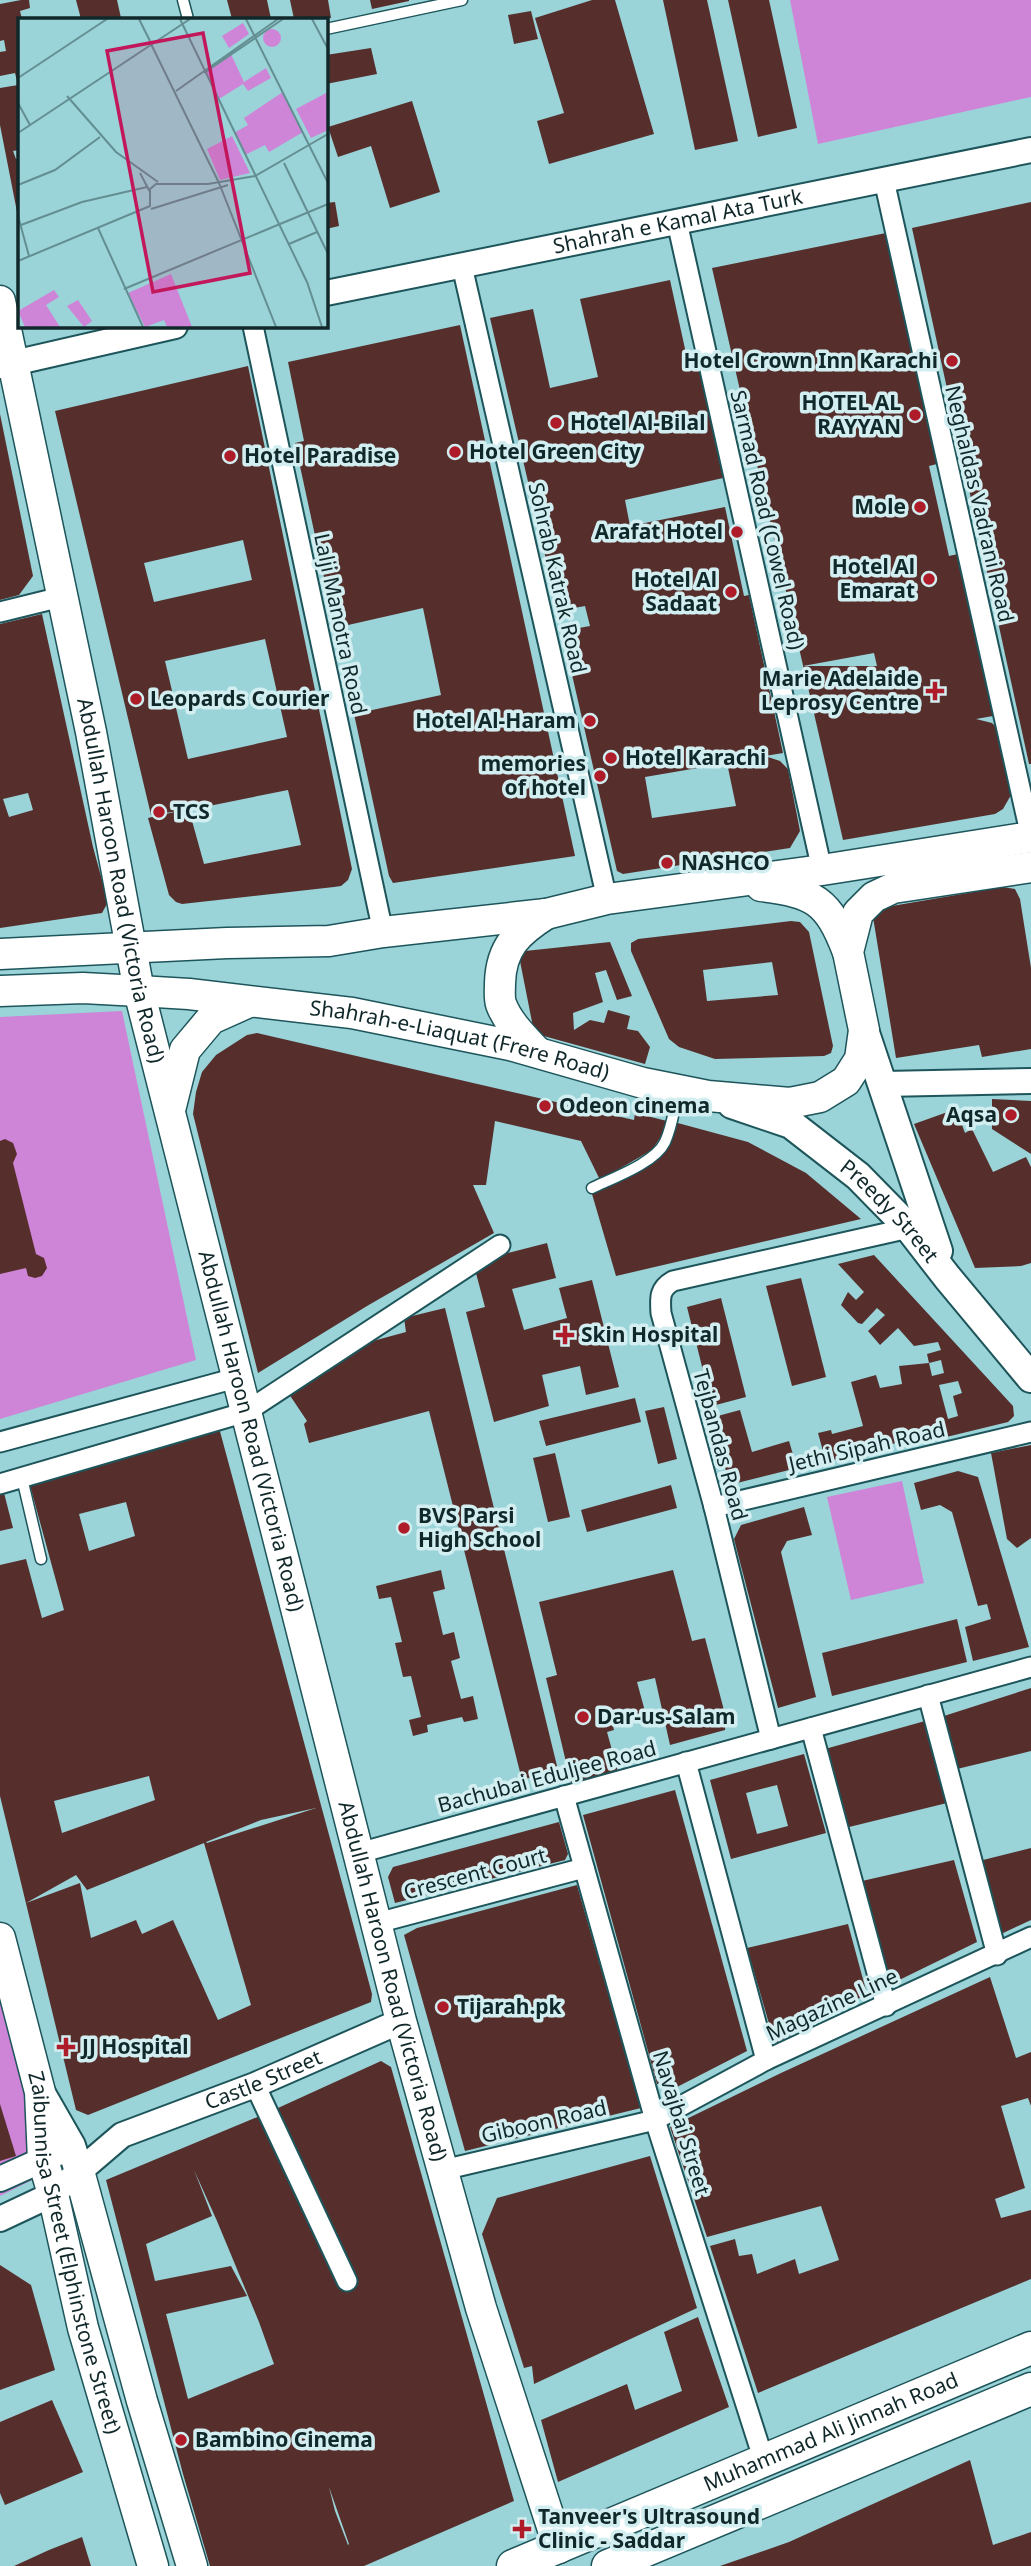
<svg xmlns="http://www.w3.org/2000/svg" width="1031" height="2566" font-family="'Noto Sans',sans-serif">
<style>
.green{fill:#cf85d7}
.building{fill:#562f2d;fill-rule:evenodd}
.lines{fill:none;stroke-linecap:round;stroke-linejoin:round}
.service-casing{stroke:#1d555a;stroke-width:13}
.minor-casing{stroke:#1d555a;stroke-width:23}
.tertiary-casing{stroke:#1d555a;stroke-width:28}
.secondary-casing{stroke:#1d555a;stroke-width:32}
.primary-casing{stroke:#1d555a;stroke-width:33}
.trunk-casing{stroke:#1d555a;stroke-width:35}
.service{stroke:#fff;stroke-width:10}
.minor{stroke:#fff;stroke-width:19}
.tertiary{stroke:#fff;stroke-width:24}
.secondary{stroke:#fff;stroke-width:28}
.primary{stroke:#fff;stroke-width:30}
.trunk{stroke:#fff;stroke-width:32}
.poi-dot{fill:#ae1b29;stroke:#d2eef0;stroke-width:2.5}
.labels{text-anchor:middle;stroke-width:7;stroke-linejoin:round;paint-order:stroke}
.street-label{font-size:21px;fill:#11282a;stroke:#d2eef0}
.poi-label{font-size:21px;font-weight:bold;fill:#11282a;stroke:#d2eef0;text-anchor:start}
.inset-road{fill:none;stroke:#638f92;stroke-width:2}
.view{fill:#c2185b;fill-opacity:0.15;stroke:#c2185b;stroke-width:3.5}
.inset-edge{fill:none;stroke:#11282a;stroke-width:3.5}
</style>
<rect width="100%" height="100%" fill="#9ad3d8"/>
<g class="green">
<polygon points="790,0 1031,0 1031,97 818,144"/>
<polygon points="122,1011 196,1360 0,1419 0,1017"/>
<polygon points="902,1481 924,1583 851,1600 827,1497"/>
<polygon points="0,1936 62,2165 0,2196"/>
</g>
<g class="building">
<polygon points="21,0 29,0 30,8 20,11 22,19 19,19 19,150 13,151 16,159 19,159 18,217 0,125 0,88 18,85 15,73 0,76 0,52 6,51 4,40 0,41 0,4"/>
<polygon points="76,0 117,0 121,18 81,19"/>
<polygon points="227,0 267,0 271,19 232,19"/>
<polygon points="290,0 328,0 331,18 294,19"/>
<polygon points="370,0 409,0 409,1 372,9"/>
<polygon points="592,0 615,0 654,134 549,164 537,121 564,113 535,18"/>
<polygon points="663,0 707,0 738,141 695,150"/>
<polygon points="728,0 769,0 797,128 758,137"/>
<polygon points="531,11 538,39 514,44 508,15"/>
<polygon points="371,48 377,74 326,84 326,55"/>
<polygon points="412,101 440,192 390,208 371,146 338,157 328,127"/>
<polygon points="335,202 339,226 326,229 326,203"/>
<polygon points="1031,202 1031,764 1029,764 912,228"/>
<path d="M886,233L937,464L929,466L949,556L958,554L993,716L976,719L992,723L996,727L1011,795L1003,809L995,814L843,840L712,268ZM874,653L877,666H803Z"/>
<path d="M670,280L687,358L696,355L723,478L625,500L630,526L725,507L744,596L749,595L783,753L765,756L780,761L788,769L800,831L790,848L623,874L617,871L562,631L590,626L585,606L558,611L490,318L533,309L550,388L598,377L580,299ZM727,763L736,806L652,818L645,777Z"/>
<polygon points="460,325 575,856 393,883 389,876 354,714 441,695 423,608 335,628 295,443 304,441 288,362"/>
<path d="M248,366L352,869L348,880L341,886L334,887L182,904L176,902L169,895L148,818L179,811L151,815L55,411ZM243,540L252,580L154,602L144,563ZM265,639L287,737L188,759L165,661ZM288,790L301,845L204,864L189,810Z"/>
<polygon points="0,414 33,576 19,595 0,600"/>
<path d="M42,614L93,847L108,902L102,913L0,928V624ZM28,793L33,810L9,817L3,799Z"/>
<polygon points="1003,887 1015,889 1020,899 1031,968 1031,1049 982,1057 979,1045 896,1058 873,917 886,907"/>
<path d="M791,921L800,922L809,932L833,1046L831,1053L824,1056L715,1059L679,1047L669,1039L631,951V943L638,939ZM772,962L778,995L707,1001L703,970Z"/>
<polygon points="610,942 632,996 617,1000 606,970 595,973 603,1002 573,1013 574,1030 590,1020 604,1023 608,1010 630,1016 627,1029 638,1031 650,1047 645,1064 540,1035 533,1027 520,961 525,951"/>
<polygon points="257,1033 634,1120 635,1113 667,1121 664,1132 652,1150 600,1180 581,1141 495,1121 486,1185 473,1185 494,1233 367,1306 258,1373 193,1114 196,1092 202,1072 216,1055 247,1035"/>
<polygon points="992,1099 1031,1101 1031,1154 992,1129"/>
<polygon points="956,1109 965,1133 972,1129 993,1172 1026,1157 1031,1167 1031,1263 1021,1266 975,1268 914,1124"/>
<polygon points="674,1122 748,1142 806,1173 861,1219 616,1276 592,1194 649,1164 664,1152 672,1138"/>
<polygon points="5,1139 13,1143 17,1154 13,1163 36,1254 44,1258 47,1268 42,1276 35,1278 28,1276 26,1268 0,1274 0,1141"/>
<polygon points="547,1243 556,1278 512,1289 524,1330 567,1318 559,1288 592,1280 619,1387 586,1395 580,1366 542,1375 549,1406 494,1422 466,1312 485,1307 473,1262"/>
<path d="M874,1255L1013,1406L1014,1416L1008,1422L897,1449L896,1443L826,1462L818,1433L831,1430L832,1434L863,1426L851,1382L876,1375L880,1388L902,1384L899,1366L929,1363L932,1376L944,1373L941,1360L929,1363L927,1354L941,1350L938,1342L914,1346L898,1328L880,1345L868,1331L885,1315L877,1308L862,1324L858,1323L841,1305L848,1292L856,1300L864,1292L838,1264ZM958,1381L962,1393L953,1396L958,1416L948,1419L939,1385Z"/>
<polygon points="801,1278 826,1377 792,1386 766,1286"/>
<polygon points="721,1298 746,1397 712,1406 687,1307"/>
<polygon points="445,1308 558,1770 522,1780 429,1411 309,1443 304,1424 307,1421 289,1394 358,1345 406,1332 404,1318"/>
<polygon points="635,1398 641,1422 546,1446 539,1421"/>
<polygon points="664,1407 677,1459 658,1464 645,1411"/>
<polygon points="740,1410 752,1452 789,1441 797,1468 729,1485 714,1417"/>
<path d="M218,1424L372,1994L371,2002L88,2115L76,2110L0,1796V1565L26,1559L42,1618L64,1610L29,1482ZM126,1502L135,1536L89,1551L79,1514ZM149,1776L155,1800L62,1833L54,1801ZM316,1808L207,1843L206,1842L261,1820ZM204,1843L251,2005L218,2020L173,1920L142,1934L136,1920L91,1938L80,1883L26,1903L76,1875L87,1890Z"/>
<polygon points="1031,1445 1031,1538 1017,1548 1007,1539 991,1453"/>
<polygon points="555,1453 570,1517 548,1522 533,1458"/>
<polygon points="958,1471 978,1477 1029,1647 973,1661 965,1627 991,1619 987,1604 978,1606 952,1512 940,1505 921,1510 914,1483"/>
<polygon points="671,1485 677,1508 587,1532 581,1510"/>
<polygon points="3,1489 13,1528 0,1531 0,1490"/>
<polygon points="804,1507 812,1535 787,1541 781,1552 816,1697 778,1708 734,1539 741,1525"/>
<polygon points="441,1570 445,1589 433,1592 443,1635 454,1632 460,1658 451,1661 461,1699 473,1696 478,1719 464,1722 462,1717 427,1725 428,1732 413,1736 409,1720 421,1717 411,1676 403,1677 395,1643 402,1642 391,1597 379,1599 376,1586"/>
<polygon points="673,1570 692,1641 705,1638 726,1718 725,1730 670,1745 655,1678 637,1682 646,1715 629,1720 626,1709 609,1712 614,1730 607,1732 618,1772 571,1783 546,1678 557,1675 539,1602"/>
<polygon points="957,1619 967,1662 832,1696 822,1653"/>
<polygon points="1031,1688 1031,1751 957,1769 944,1716"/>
<polygon points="925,1721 947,1803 845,1828 825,1749"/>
<path d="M804,1754L826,1833L731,1859L710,1780ZM777,1785L788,1826L757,1834L746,1793Z"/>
<polygon points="675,1790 747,2051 677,2087 657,2084 583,1815"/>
<polygon points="559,1822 568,1854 565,1860 395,1903 388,1877 393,1867"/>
<polygon points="1031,1848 1031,1920 1001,1934 983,1860"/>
<polygon points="954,1860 977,1942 891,1984 862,1881"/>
<polygon points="577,1885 641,2108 465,2151 404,1935 417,1928"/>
<polygon points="848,1924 867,1994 775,2044 747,1948"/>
<polygon points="990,1977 1016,2058 1031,2052 1031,2106 1028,2098 1001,2106 1025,2188 995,2199 1001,2218 1031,2210 1031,2279 758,2393 710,2246 735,2239 739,2256 752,2254 757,2274 795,2259 799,2274 839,2260 821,2206 707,2237 670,2127 781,2073"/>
<path d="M381,2061L391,2067L514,2501L364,2566H210L183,2474L106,2180L267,2113ZM194,2170L217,2221L259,2322L274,2364L188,2399L166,2314L247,2296L231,2266L155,2281L146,2244L212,2216ZM329,2487L349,2544L348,2545L335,2511Z"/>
<polygon points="0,2104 16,2156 0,2161"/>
<polygon points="650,2156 697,2308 534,2384 532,2366 524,2368 482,2234 497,2198"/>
<polygon points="0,2265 31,2285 55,2370 0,2390"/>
<polygon points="698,2317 729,2407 558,2482 541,2420 627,2384 635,2410 682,2391 664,2332"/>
<polygon points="52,2400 83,2472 5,2505 0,2493 0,2422"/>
<polygon points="970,2460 993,2545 1031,2532 1031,2566 720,2566 789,2542"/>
<polygon points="82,2537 91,2566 14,2566 49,2550"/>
</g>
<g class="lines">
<defs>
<g id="service">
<polyline points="183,0 188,19"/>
<polyline points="326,29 462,0"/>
<path d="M592,1188C613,1178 655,1163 665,1142C672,1127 674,1109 678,1094"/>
<polyline points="22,1478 41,1559"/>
</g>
<g id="minor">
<polyline points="884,180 1031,837"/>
<polyline points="677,222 822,870"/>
<polyline points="462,266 607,899"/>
<polyline points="253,326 383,932"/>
<polyline points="0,612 61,597"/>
<polyline points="0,1442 236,1378"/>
<polyline points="0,1484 246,1412 500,1245"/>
<polyline points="714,1507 1031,1432"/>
<polyline points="928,1695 997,1955"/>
<polyline points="811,1728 886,2006"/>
<path d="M771,1739L714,1507L661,1313C660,1298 659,1289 673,1281L909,1228"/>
<polyline points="686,1762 766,2060"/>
<polyline points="564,1796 655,2120 764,2461"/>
<polyline points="359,1853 1031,1667"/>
<polyline points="377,1923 584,1868"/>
<polyline points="255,2085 347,2281"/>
<polyline points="443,2170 655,2120 766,2060 1031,1937"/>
</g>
<g id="tertiary">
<path id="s1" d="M326,293L1031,150"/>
<polyline points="0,366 175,326"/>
<polyline points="884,1084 1031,1081"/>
<polyline points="0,2179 60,2152"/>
<path id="s2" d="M0,2219L53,2194L122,2135L255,2085L401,2021"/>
</g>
<g id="secondary">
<polyline points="864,1030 938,1251"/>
<path id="s3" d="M732,1104L791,1124L858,1176L909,1228L947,1277L1031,1378"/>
<polyline points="40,2092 71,2146 79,2171"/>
</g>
<g id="primary">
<path id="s4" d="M0,301L91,732L139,991L401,2021L481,2308L559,2548"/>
<path d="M761,886C815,893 828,900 848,952"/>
<polyline points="0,954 227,943 329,941 383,932 546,914 607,899 822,870 1031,837"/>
<path id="s5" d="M0,991L83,988L139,991L189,994L352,1013L510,1045L643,1083L708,1096L790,1103L820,1097L846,1081L860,1059L864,1030L848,952L858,913L874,897L893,888L1031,867"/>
<path d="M537,1052C524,1038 508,1023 501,1004C499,998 500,990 500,983C501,947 518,932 546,914"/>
<polyline points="171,1106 185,1050 211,1019 249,1002"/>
<path id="s6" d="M0,1938L40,2092L43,2160L53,2194L83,2328L153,2566"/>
<polyline points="79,2171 142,2401 192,2566"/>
</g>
<g id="trunk">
<path id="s7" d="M513,2566L1031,2348"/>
<polyline points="608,2566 1031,2389"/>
</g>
</defs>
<use href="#service" class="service-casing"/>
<use href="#minor" class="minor-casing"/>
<use href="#tertiary" class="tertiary-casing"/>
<use href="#secondary" class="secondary-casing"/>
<use href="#primary" class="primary-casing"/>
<use href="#trunk" class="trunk-casing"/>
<use href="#service" class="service"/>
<use href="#minor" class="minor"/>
<use href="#tertiary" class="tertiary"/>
<use href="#secondary" class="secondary"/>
<use href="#primary" class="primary"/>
<use href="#trunk" class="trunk"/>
</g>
<g class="poi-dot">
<circle cx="952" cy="361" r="7"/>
<circle cx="915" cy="415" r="7"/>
<circle cx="556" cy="423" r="7"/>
<circle cx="455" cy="452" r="7"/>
<circle cx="230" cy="456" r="7"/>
<circle cx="920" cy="507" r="7"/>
<circle cx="737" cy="532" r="7"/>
<circle cx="929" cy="579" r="7"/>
<circle cx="731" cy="592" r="7"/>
<path d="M931.5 680.5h7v7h7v7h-7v7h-7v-7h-7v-7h7z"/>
<circle cx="136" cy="699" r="7"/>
<circle cx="590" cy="721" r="7"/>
<circle cx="611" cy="758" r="7"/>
<circle cx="600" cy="776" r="7"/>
<circle cx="159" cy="812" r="7"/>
<circle cx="667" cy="863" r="7"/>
<circle cx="545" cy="1106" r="7"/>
<circle cx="1011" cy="1115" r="7"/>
<path d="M561.5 1324.5h7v7h7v7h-7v7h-7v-7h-7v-7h7z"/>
<circle cx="404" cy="1528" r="7"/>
<circle cx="583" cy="1717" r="7"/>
<circle cx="443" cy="2007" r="7"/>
<path d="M62.5 2036.5h7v7h7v7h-7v7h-7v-7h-7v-7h7z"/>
<circle cx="181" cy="2440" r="7"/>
<path d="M518.5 2518.5h7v7h7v7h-7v7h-7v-7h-7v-7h7z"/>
</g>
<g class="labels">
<g class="street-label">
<text dy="7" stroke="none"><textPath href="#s1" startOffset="359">Shahrah e Kamal Ata Turk</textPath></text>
<text transform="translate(979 504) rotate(77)" y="7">Neghaldas Vadrani Road</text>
<text transform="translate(767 520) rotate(77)" y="7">Sarmad Road (Cowel Road)</text>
<text transform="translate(557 578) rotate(77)" y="7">Sohrab Katrak Road</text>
<text transform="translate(340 624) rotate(78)" y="7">Lalji Manotra Road</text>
<text dy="7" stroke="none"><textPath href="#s4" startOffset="592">Abdullah Haroon Road (Victoria Road)</textPath></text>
<text dy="7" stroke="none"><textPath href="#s5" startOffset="464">Shahrah-e-Liaquat (Frere Road)</textPath></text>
<text dy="7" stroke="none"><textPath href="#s3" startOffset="194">Preedy Street</textPath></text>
<text dy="7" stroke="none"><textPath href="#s4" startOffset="1158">Abdullah Haroon Road (Victoria Road)</textPath></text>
<text transform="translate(720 1445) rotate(75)" y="7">Tejbandas Road</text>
<text transform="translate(867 1447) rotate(-13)" y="7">Jethi Sipah Road</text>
<text transform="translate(547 1777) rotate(-15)" y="7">Bachubai Eduljee Road</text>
<text transform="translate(475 1874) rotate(-15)" y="7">Crescent Court</text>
<text dy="7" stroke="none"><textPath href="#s4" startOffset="1726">Abdullah Haroon Road (Victoria Road)</textPath></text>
<text transform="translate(832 2005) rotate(-25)" y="7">Magazine Line</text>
<text dy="7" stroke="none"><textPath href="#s2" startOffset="301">Castle Street</textPath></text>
<text transform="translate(544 2122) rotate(-13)" y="7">Giboon Road</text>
<text transform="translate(681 2123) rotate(73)" y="7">Navajbai Street</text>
<text dy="7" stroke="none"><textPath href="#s6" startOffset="324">Zaibunnisa Street (Elphinstone Street)</textPath></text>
<text dy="7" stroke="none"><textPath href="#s7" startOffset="345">Muhammad Ali Jinnah Road</textPath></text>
</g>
<g class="poi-label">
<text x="938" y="368" text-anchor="end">Hotel Crown Inn Karachi</text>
<text x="901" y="410" text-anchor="end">HOTEL AL<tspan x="901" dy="24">RAYYAN</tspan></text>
<text x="570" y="430">Hotel Al-Bilal</text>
<text x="469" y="459">Hotel Green City</text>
<text x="244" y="463">Hotel Paradise</text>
<text x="906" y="514" text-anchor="end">Mole</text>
<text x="723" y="539" text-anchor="end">Arafat Hotel</text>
<text x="915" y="574" text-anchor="end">Hotel Al<tspan x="915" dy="24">Emarat</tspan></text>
<text x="717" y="587" text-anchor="end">Hotel Al<tspan x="717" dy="24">Sadaat</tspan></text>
<text x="919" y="686" text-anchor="end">Marie Adelaide<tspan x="919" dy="24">Leprosy Centre</tspan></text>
<text x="150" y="706">Leopards Courier</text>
<text x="576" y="728" text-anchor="end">Hotel Al-Haram</text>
<text x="625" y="765">Hotel Karachi</text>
<text x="586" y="771" text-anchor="end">memories<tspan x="586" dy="24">of hotel</tspan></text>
<text x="173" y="819">TCS</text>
<text x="681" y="870">NASHCO</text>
<text x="559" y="1113">Odeon cinema</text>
<text x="997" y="1122" text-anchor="end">Aqsa</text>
<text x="581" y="1342">Skin Hospital</text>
<text x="418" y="1523">BVS Parsi<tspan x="418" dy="24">High School</tspan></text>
<text x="597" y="1724">Dar-us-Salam</text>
<text x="457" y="2014">Tijarah.pk</text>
<text x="82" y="2054">JJ Hospital</text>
<text x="195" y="2447">Bambino Cinema</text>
<text x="538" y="2524">Tanveer's Ultrasound<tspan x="538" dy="24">Clinic - Saddar</tspan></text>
</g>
</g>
<g transform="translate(18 18)">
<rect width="310" height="310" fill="#9ad3d8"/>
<path d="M225,5L231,16L211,30L204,18ZM245 20a9 9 0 1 1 18 0a9 9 0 1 1-18 0ZM212,34L226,64L248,50L253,60L230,73L225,66L201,81L187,53ZM265,74L285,114L251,134L247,127L227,137L216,115L230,107L226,100ZM310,74V112L293,120L278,91ZM214,118L232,155L202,162L189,131ZM153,256L174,309H149L146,302L127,309L110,275ZM36,272L41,279L28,287L42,309H7L0,293ZM60,282L74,303L66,309L49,288Z" fill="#cf85d7"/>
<path class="inset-road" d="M121,1L132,23M162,1L289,264L304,309M228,1L310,165M294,1L310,31M133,26L201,165L258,309M186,55L265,1M0,60L89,1M158,73L260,1M49,78L98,134L140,164M0,85L12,107M0,115L172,1M266,145L310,236M122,155L132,174M0,167L37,152L82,119M133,191L210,167M0,198L11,238M3,207L64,184L129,169M80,210L125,309M271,226L299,214M0,243L132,188V171L138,166H190L237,158L310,116M106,271L310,186"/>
<path class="view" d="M185,15L232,255L135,274L89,33Z"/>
<rect width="310" height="310" class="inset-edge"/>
</g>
</svg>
